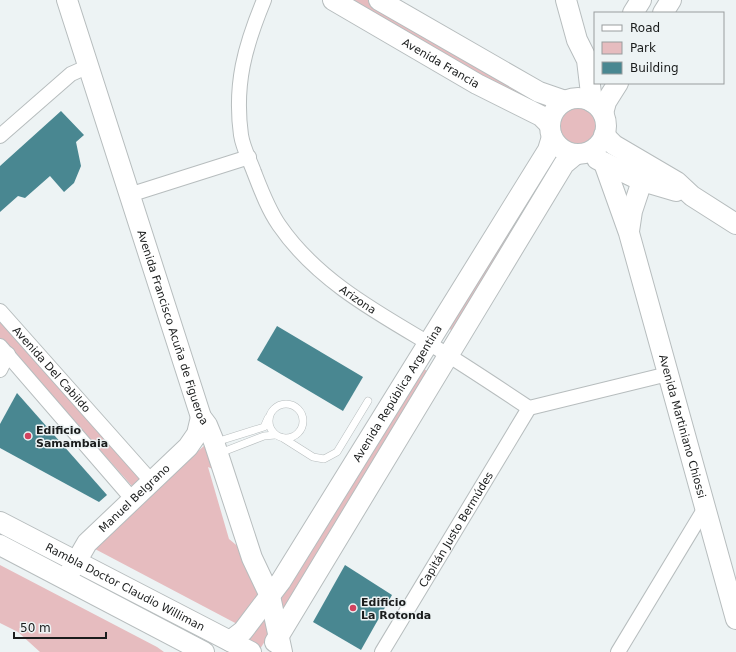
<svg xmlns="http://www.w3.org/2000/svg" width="736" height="652" font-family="'DejaVu Sans',sans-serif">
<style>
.green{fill:#e6bcbf}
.building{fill:#498791}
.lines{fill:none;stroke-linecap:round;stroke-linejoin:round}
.lane-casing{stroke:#b7bdbe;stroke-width:8}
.street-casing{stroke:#b7bdbe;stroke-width:16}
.secondary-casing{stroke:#b7bdbe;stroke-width:22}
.lane{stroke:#fff;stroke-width:7}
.street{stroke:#fff;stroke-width:14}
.secondary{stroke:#fff;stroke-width:20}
.poi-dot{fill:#d3435f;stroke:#edf3f4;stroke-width:1.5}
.labels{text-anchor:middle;stroke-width:3;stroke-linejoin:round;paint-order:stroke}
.street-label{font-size:11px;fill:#1a1c1c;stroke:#edf3f4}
.poi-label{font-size:11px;font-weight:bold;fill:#1a1c1c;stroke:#edf3f4;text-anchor:start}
</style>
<rect width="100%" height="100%" fill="#edf3f4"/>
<g class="green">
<polygon points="349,0 370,0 552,104 547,113 488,82"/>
<circle cx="578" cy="126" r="21"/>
<polygon points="553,153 560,158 454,332 448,328"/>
<polygon points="0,322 141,479 132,486 0,338"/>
<polygon points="424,369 430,373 283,610 279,602"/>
<polygon points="205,445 215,470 208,467 229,539 241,549 261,599 239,625 95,549 96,543"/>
<polygon points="0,565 157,647 164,652 40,652 18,632 0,623"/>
<polygon points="265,613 272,630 260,649 244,639"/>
</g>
<g class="building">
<polygon points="61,111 84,135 76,142 81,166 74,183 64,192 50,176 25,198 18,196 0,212 0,166"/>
<polygon points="277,326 363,377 343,411 257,360"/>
<polygon points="17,393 107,495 99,502 0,448 0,424"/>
<polygon points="345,565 392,595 361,650 313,622"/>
</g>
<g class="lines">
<defs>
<g id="lane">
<circle cx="286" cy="421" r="17"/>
<polyline points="283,438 313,457 324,459 337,452 368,401"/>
<polyline points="216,442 264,427 268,418"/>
<polyline points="220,453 264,436 275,435"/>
</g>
<g id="street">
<path id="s1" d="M264,0C245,46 234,84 241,135C243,148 250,161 254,172C261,190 268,209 279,225C316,279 374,311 430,344C463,364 496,386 529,408L668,374"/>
<polyline points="0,136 71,74 89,66"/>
<polyline points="129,195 249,157"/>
<path id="s2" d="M0,311L152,482"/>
<polyline points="0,346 134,501"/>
<polyline points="0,370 8,354"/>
<path id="s3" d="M382,652L529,408"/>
<polyline points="618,652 705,508"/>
</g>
<g id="secondary">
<path id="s4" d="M67,0L201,417L207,425L214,442L252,558L270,596L282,652"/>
<path id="s5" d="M333,0L477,84L541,116L550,125"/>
<polyline points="379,0 539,92 565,101"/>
<polyline points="566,0 577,40 587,60 592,102"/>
<polyline points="633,13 641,0"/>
<polyline points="663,13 671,0"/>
<circle cx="578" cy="126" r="28"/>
<polyline points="603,113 606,102 618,83"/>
<polyline points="604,135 614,145 677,182 692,196 736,224"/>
<polyline points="597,159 642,181 676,191"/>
<path id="s6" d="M604,163L629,233L736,619"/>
<polyline points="629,231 632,211 642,181 642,167"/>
<path id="s7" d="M0,522L251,652"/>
<polyline points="0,545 204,652"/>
<path id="s8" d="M69,574L87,543L188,447L197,434L201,417"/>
<path id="s9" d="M230,641L243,631L281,581L548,150L552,137"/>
<polyline points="275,642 564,164 576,154"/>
</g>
</defs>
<use href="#lane" class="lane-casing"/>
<use href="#street" class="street-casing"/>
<use href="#secondary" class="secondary-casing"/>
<use href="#lane" class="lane"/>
<use href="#street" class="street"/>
<use href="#secondary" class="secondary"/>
</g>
<g class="poi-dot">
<circle cx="28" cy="436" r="4"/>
<circle cx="353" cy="608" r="4"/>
</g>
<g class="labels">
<g class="street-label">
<text dy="4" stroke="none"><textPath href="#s5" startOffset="125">Avenida Francia</textPath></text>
<text dy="4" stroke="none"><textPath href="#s1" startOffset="346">Arizona</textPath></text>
<text dy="4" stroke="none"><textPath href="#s4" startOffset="344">Avenida Francisco Acuña de Figueroa</textPath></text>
<text dy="4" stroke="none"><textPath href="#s2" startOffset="78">Avenida Del Cabildo</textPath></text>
<text dy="4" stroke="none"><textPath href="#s9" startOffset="300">Avenida República Argentina</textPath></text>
<text dy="4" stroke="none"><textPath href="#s6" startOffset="275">Avenida Martiniano Chiossi</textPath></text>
<text dy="4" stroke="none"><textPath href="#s8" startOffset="101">Manuel Belgrano</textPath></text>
<text dy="4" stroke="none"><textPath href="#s3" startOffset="143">Capitán Justo Bermúdes</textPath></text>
<text dy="4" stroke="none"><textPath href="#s7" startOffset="141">Rambla Doctor Claudio Williman</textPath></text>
</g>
<g class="poi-label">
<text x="36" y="434">Edificio<tspan x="36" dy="13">Samambaia</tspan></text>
<text x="361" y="606">Edificio<tspan x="361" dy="13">La Rotonda</tspan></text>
</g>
</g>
<rect x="594" y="12" width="130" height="72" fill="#edf3f4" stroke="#999d9e"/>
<rect x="602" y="25" width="20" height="6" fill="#ffffff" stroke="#999d9e"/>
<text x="630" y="32" font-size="12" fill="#1a1c1c">Road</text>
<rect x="602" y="42" width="20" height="12" fill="#e6bcbf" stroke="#999d9e"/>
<text x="630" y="52" font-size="12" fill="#1a1c1c">Park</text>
<rect x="602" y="62" width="20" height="12" fill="#498791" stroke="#999d9e"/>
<text x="630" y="72" font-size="12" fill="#1a1c1c">Building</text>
<path d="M14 632v6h92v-6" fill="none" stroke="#1a1c1c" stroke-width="2"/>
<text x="20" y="632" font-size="12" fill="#1a1c1c" stroke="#edf3f4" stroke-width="3" paint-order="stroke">50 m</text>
</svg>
